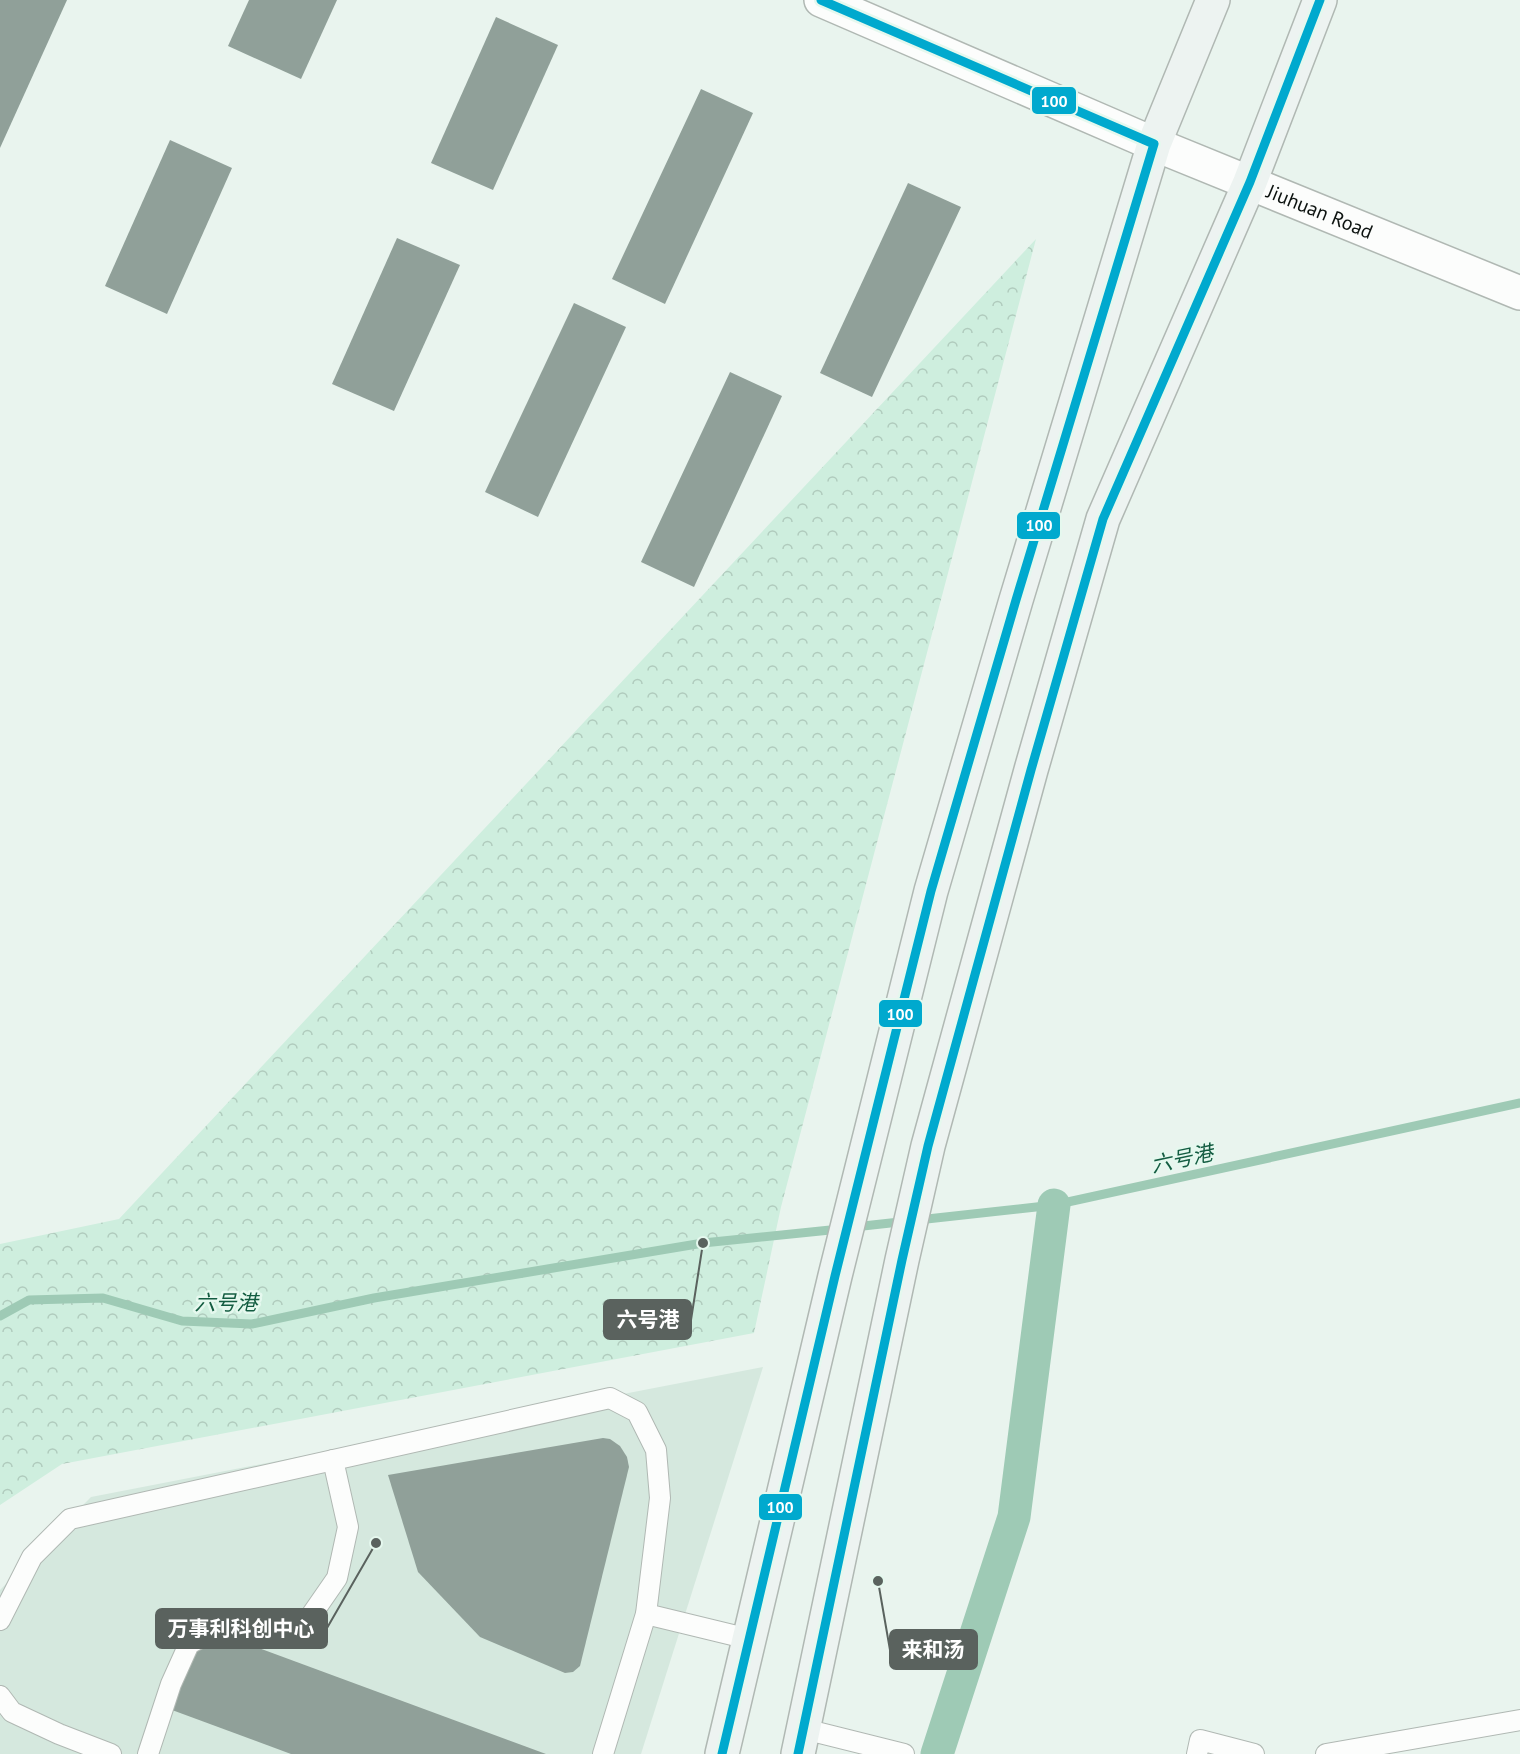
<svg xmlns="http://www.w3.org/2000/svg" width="1520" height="1754" font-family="'PT Sans','Noto Sans SC',sans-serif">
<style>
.built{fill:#d5e8de}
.park{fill:url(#park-crowns)}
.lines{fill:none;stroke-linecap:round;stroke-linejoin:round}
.stream{stroke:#9ecab5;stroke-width:9}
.canal{stroke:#9ecab5;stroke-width:33}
.building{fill:#90a099}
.service-casing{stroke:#b0b8b3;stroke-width:22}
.tertiary-casing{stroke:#b0b8b3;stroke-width:36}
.secondary-casing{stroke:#b0b8b3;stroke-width:36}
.service{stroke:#fcfdfc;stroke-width:20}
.tertiary{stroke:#fcfdfc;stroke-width:33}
.secondary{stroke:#edf3f1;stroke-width:33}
.bus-1-casing{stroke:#e5f8ee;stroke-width:14}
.bus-1{stroke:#00a9ce;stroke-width:9}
.labels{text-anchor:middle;stroke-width:5;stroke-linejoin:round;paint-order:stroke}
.street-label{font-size:20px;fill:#0d1310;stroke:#e5f8ee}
.water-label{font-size:21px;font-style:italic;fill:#135c41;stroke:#e5f8ee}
.leader{fill:none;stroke:#5a625e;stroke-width:2}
.callout-dot{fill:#5a625e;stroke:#e5f8ee;stroke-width:2}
.callout{fill:#5a625e;stroke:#5a625e;stroke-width:2}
.callout-label{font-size:21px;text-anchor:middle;font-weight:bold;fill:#fff}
.line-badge{stroke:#e5f8ee;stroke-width:2}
.badge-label{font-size:16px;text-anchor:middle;font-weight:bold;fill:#fff}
</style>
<defs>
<pattern id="park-crowns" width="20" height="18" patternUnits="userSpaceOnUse" patternTransform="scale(1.5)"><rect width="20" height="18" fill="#ceeede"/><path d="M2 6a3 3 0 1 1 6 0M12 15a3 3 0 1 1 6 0" fill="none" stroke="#b0cbbd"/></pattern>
</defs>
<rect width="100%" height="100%" fill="#e9f4ee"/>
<polygon class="built" points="763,1367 641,1754 0,1754 0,1590 91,1497"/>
<polygon class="park" points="1036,239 781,1207 754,1333 62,1464 0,1505 0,1244 119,1219"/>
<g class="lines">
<g class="stream">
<polyline points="854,1227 1054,1205 1520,1103"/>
<polyline points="0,1316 29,1300 103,1298 182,1321 252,1324 374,1298 703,1243 840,1229"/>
</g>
<polyline class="canal" points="937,1754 1014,1517 1054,1205"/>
</g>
<g class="building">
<polygon points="0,0 67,0 0,148"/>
<polygon points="249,0 337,0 301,79 228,46"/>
<polygon points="496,17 558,45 493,190 431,163"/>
<polygon points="701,89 753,113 665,304 612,279"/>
<polygon points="170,140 232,168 167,314 105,286"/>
<polygon points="908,183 961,207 872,397 820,373"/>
<polygon points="397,238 460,265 394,411 332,384"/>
<polygon points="574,303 626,327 538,517 485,492"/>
<polygon points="730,372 782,396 694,587 641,562"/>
<polygon points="603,1438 610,1439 620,1446 627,1457 629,1467 580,1666 573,1672 565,1673 480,1637 418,1572 388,1475"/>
<polygon points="234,1639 546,1754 291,1754 172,1710 196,1646"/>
</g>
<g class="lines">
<defs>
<g id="service">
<polyline points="646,1614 749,1639"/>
<polyline points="0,1620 32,1557 70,1519 610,1398 637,1412 656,1450 660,1498 646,1614 603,1754"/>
<polyline points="0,1696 12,1712 59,1734 111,1754"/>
<polyline points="804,1729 904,1754"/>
<polyline points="148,1754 171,1684 189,1644 209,1633 241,1626 279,1628 310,1617 337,1578 348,1527 333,1460"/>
<polyline points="1197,1754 1200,1740 1254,1754"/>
<polyline points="1326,1754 1520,1720"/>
</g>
<g id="tertiary">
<path id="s1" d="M821,0L1154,144L1520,293"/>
</g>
<g id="secondary">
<polyline points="722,1754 835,1276 931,891 1016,600 1154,144 1213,0"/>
<polyline points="798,1754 902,1260 928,1146 1031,770 1103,519 1250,182 1320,0"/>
</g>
</defs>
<use href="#service" class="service-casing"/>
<use href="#tertiary" class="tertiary-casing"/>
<use href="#secondary" class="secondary-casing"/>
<use href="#service" class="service"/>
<use href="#tertiary" class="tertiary"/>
<use href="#secondary" class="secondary"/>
<defs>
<g id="bus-1">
<polyline points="722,1754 835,1276 931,891 1016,600 1154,144 821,0"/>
<polyline points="798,1754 902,1260 928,1146 1031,770 1103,519 1250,182 1320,0"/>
</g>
</defs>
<use href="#bus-1" class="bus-1-casing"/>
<use href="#bus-1" class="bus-1"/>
</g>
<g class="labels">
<g class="street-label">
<text dy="7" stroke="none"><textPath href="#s1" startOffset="542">Jiuhuan Road</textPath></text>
</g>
<g class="water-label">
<text transform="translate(1182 1159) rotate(-12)" y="7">六号港</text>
<text x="226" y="1310">六号港</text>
</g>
</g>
<path class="leader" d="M703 1243L691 1320M376 1543L327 1628M878 1581L890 1650"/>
<g class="callout-dot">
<circle cx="703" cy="1243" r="6"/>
<circle cx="376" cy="1543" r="6"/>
<circle cx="878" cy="1581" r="6"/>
</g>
<g class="callout">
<rect x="604" y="1300" width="87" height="39" rx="6"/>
<rect x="156" y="1609" width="171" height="39" rx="6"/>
<rect x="890" y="1630" width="87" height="39" rx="6"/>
</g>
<g class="callout-label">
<text x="648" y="1327">六号港</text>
<text x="241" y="1636">万事利科创中心</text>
<text x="933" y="1657">来和汤</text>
</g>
<g class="line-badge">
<rect x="1031" y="86" width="46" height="29" rx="6" fill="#00a9ce"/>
<rect x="1016" y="511" width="45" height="29" rx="6" fill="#00a9ce"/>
<rect x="878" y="999" width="45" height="29" rx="6" fill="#00a9ce"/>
<rect x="758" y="1493" width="45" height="28" rx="6" fill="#00a9ce"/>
</g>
<g class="badge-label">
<text x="1054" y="107">100</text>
<text x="1039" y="531">100</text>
<text x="900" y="1020">100</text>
<text x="780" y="1513">100</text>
</g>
</svg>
